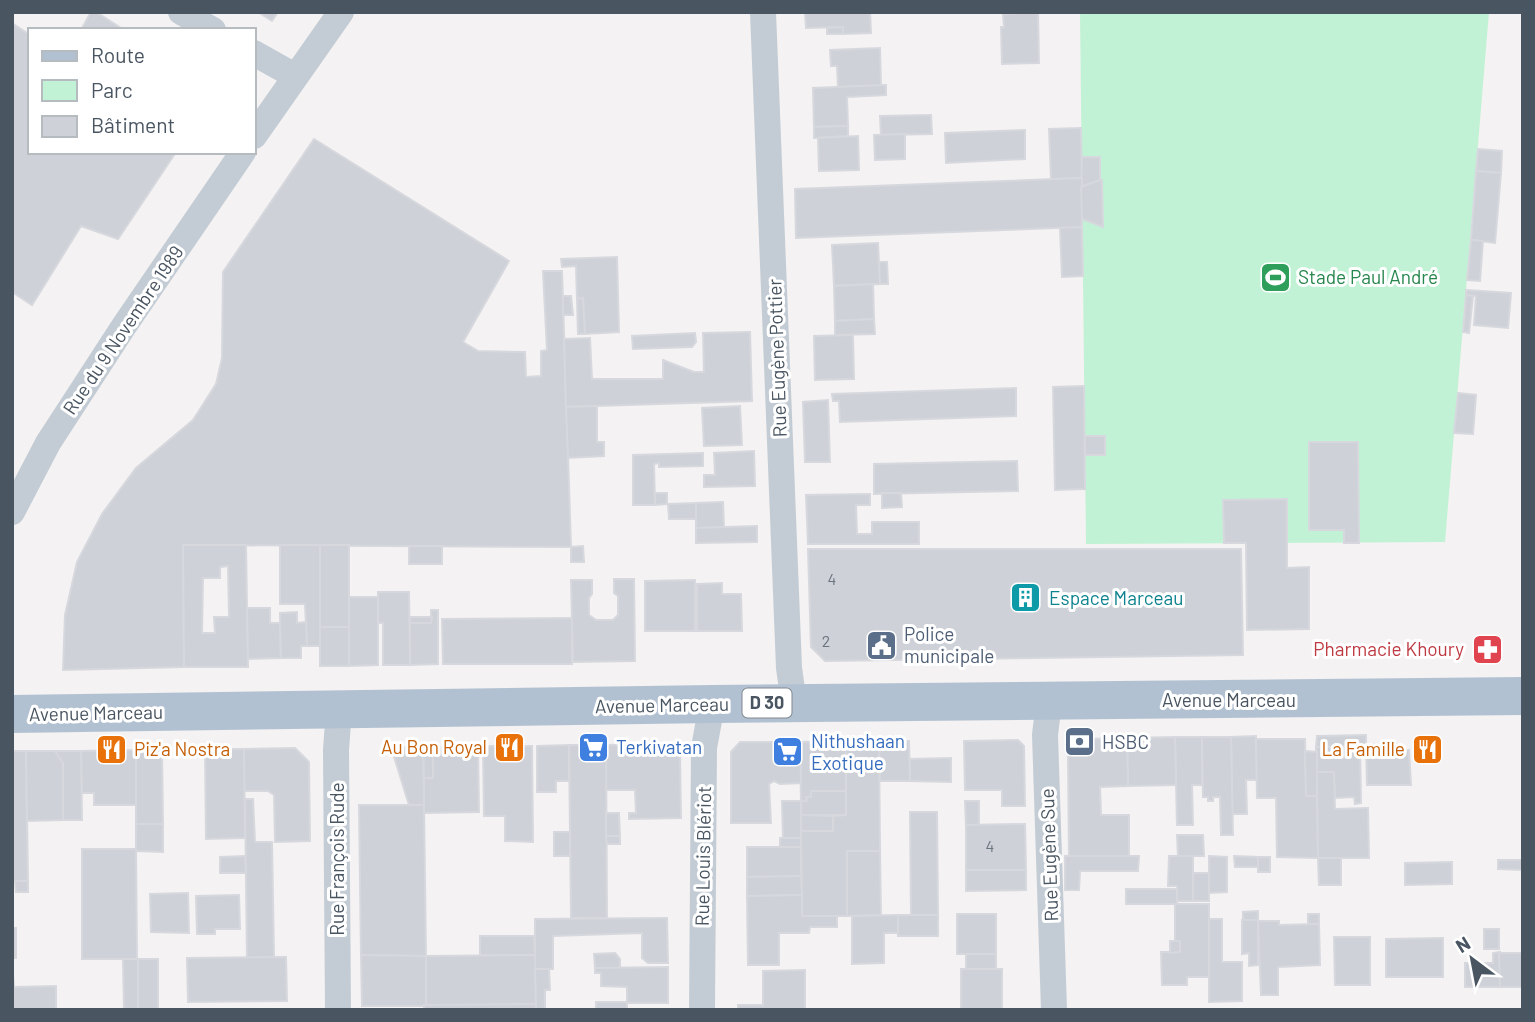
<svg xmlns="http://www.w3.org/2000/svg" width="1535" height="1022" font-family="Barlow,sans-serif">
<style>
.green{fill:#c1f2d5}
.building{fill:#ced1d7;stroke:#d6d8de;stroke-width:2;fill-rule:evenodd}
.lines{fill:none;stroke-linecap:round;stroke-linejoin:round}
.street{stroke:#c3ccd4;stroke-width:26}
.primary{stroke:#b2c1d1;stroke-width:38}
.labels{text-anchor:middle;stroke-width:6;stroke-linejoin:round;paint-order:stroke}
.number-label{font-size:16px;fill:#6a747e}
.shield{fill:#fff;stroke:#808890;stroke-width:2}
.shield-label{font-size:18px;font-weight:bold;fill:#495561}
.leisure-label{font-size:19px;fill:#27864d;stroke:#fff;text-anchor:start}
.street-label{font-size:19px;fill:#495561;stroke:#fff}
.culture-label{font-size:19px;fill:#0d838f;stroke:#fff;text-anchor:start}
.service-label{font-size:19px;fill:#4e5e75;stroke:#fff;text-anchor:start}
.health-label{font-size:19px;fill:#be3a42;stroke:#fff;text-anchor:end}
.shop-label{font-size:19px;fill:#366cbe;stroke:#fff;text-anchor:start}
.food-label{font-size:19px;fill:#c56008;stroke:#fff;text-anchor:end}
</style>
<rect width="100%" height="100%" fill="#f4f2f2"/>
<polygon class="green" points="1080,12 1489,12 1445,542 1086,544"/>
<g class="building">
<polygon points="91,12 96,12 124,30 81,30"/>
<polygon points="258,12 278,12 272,21"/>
<polygon points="805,12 870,12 871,33 843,34 843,27 806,28"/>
<polygon points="1038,12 1039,63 1002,64 1001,27 1004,27 1003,14"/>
<polygon points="12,23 30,35 30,152 176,152 118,239 81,226 32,305 12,292"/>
<polygon points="843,27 843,34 827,34 827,28"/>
<polygon points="880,48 881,85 838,87 837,66 831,66 830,50"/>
<polygon points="886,85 886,95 847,97 848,126 814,127 813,88"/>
<polygon points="931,115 932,134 881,135 880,116"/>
<polygon points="848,126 848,136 814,138 814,127"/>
<polygon points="1081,128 1082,178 1051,179 1049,129"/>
<polygon points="1025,130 1025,159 946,163 945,133"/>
<polygon points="905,134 905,159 875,160 874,135"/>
<polygon points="858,136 859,170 819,171 818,138"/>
<polygon points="314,139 509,261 463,342 478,351 525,352 526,377 541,376 541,351 547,350 543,271 562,271 571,547 183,545 184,667 63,670 65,615 77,562 102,514 136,468 193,420 216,384 222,358 223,272"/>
<polygon points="1478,149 1502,151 1501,173 1476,171"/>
<polygon points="1082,157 1100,157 1100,180 1081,187"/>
<polygon points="1476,171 1501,173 1495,243 1471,240"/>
<polygon points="1082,178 1082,227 796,238 795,189"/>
<polygon points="1100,180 1102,180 1103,227 1082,219 1081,187"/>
<polygon points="1082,227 1083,276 1062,277 1060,228"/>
<polygon points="1471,240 1483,241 1480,281 1467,280"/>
<polygon points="878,243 880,284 834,286 832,245"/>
<polygon points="617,257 619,332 585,334 583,298 577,299 576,266 562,267 561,259"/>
<polygon points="879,262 887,262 888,284 880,284"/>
<polygon points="873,284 874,319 835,321 834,286"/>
<polygon points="1466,290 1511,293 1508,328 1474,325 1476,296 1466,295"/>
<polygon points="1466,295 1473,296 1469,333 1463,332"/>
<polygon points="563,296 571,296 573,315 563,315"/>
<polygon points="583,298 585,334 578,334 577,299"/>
<polygon points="874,319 875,334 835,335 835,321"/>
<polygon points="750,332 752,401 566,407 564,339 590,338 592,379 663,379 663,360 694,372 704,372 703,333"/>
<polygon points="695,333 696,342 692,347 633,349 632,336"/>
<polygon points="853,335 854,379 815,380 814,336"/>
<polygon points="1084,386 1085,489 1055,490 1053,387"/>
<polygon points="1016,388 1016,416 840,422 839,401 833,401 832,394"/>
<polygon points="1458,393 1476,395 1473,434 1454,433"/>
<polygon points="828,400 830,462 805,462 803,402"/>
<polygon points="597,406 597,442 604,442 604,456 568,458 566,407"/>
<polygon points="740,406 742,445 704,446 702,408"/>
<rect x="1085" y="436" width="20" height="19"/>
<polygon points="1309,442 1358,442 1359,543 1344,543 1344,530 1309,530"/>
<polygon points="754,451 755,486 704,487 704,475 715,475 714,453"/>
<polygon points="703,453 703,466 659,467 659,463 654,464 655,505 633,505 633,455"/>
<polygon points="1017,461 1018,491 874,494 874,464"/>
<polygon points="655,493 667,493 667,504 655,505"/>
<polygon points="882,493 901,493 902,507 882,508"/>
<polygon points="870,494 870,505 856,505 857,534 872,534 872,522 919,522 919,544 808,544 806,495"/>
<polygon points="1287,499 1287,568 1309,567 1309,629 1247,630 1246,543 1224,543 1223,500"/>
<polygon points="723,502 724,527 696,528 696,503"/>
<polygon points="696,503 696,519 669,519 668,504"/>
<polygon points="757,526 757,542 696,543 696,528"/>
<path d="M183,545H246L248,667H184ZM228,566L229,617H214L215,633H202L203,578H220V567Z"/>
<polygon points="280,545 320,545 320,646 307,646 305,604 280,604"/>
<rect x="320" y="545" width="29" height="82"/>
<rect x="409" y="546" width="33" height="18"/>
<polygon points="583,546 584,562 571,562 571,547"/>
<polygon points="808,549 1241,549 1243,655 825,661 811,647"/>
<polygon points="614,579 634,579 635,661 573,662 571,580 592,580 592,594 589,598 589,615 596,620 613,620 618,615 618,596 614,593"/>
<polygon points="695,580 695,631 645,631 645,581"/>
<polygon points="722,583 722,594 741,594 742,631 697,631 697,584"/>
<polygon points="378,592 409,592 410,665 383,665 383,623 378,623"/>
<polygon points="349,597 378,597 378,665 349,666"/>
<polygon points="247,608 270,608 270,623 280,623 281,658 248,659"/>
<polygon points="431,610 438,610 438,664 410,665 410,623 431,623"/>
<polygon points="297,612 297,623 306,622 307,646 301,646 301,658 281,658 280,613"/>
<polygon points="410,617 432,617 431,623 410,623"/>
<polygon points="572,618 572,664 443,664 442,619"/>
<rect x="320" y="627" width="29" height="39"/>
<polygon points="1366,735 1366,746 1316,747 1317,736"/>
<polygon points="1256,736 1257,780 1246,780 1247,814 1232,814 1231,737"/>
<polygon points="1175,737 1202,737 1202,785 1192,785 1193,825 1177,825"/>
<polygon points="1175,737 1176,785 1128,786 1127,738"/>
<polygon points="1202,737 1231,737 1233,835 1221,835 1220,797 1213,797 1213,801 1208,801 1208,797 1203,797"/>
<polygon points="1127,738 1128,786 1100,787 1101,815 1129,815 1129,856 1069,856 1068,757 1084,739"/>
<polygon points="1256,739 1305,739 1306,796 1317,796 1318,858 1277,857 1276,798 1257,798"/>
<polygon points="1018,740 1024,746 1025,806 1002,806 1002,790 965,790 964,741"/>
<polygon points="846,741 879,741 880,851 847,851 847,916 802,916 801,831 833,831 833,816 846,815"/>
<polygon points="846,741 846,791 811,791 811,797 806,797 807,801 801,801 800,742"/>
<polygon points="879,741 909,741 910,781 880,781"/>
<polygon points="740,742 800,742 801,783 780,784 774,781 769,784 771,823 731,823 731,752"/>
<polygon points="670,744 680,754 681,818 629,819 629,813 636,813 635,790 606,790 606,745"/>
<polygon points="1366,744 1398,744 1398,751 1409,750 1411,785 1367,785"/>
<polygon points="569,745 606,745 607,918 571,918"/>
<polygon points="569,745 569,781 556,781 556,792 537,792 537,746"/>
<polygon points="478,746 479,812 424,813 424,778 433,778 433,747"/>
<polygon points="483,746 532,746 533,842 505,841 505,816 484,816"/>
<polygon points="1360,746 1361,803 1355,804 1354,797 1335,798 1334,772 1317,772 1316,747"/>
<polygon points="391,747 423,747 424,805 409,805"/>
<polygon points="423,747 433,747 433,778 424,778"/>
<polygon points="295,748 309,762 310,841 275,842 274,795 268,791 244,791 244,749"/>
<polygon points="205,749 244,749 245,838 206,839"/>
<polygon points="136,750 136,805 94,805 94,793 82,793 81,751"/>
<polygon points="136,750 162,750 163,824 136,824"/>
<polygon points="12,751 26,751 28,881 12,881"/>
<polygon points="26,751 55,751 63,763 63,820 27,821"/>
<polygon points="55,751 81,751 82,820 63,820 63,763"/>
<polygon points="1305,751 1317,752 1317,796 1306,796"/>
<polygon points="951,758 951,782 910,781 910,759"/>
<polygon points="1317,772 1334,772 1335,809 1368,808 1369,858 1318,858"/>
<polygon points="811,791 846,791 846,815 801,815 801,801 807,801 806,797 811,797"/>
<polygon points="245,799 253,799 255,842 272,842 274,958 247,958"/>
<polygon points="782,801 801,801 801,838 783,838"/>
<polygon points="965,801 979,801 979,825 966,825"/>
<polygon points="359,805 424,805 426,956 361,955"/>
<polygon points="910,812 937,812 938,915 911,915"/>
<polygon points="606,813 619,813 620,836 606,836"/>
<polygon points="801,815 833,816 833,831 801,831"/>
<polygon points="136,824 163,824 163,852 136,851"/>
<polygon points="1025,824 1026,870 966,870 966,825"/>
<rect x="554" y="832" width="16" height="24"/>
<polygon points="1177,835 1203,835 1204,856 1178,856"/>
<polygon points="606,836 620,836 620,844 607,844"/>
<rect x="780" y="838" width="21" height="9"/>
<polygon points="747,847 801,847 801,876 747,877"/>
<polygon points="82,849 136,849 137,959 82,959"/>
<polygon points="847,851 880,851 881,915 847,916"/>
<polygon points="245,856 246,873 220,873 220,857"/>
<polygon points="1065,856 1139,856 1138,871 1080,871 1079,890 1065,890"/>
<polygon points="1169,856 1193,856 1193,901 1177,901 1177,886 1168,886"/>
<polygon points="1209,856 1227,857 1227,892 1209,893"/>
<polygon points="1234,856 1258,857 1258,867 1235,867"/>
<rect x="1258" y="857" width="12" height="15"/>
<polygon points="1318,858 1341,858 1341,885 1319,885"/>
<polygon points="1498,860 1523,860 1523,870 1498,869"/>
<polygon points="1452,862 1452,884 1405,885 1405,863"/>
<polygon points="966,870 1026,870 1026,890 966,891"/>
<rect x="1193" y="873" width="16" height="28"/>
<polygon points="801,876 802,895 747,896 747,877"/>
<polygon points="15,881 28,881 28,892 16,892"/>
<rect x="1126" y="889" width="51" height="15"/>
<polygon points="188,893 189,933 151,932 150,894"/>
<polygon points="239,895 240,929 215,929 215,934 197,934 196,896"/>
<polygon points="802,895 802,916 837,916 837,927 810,927 809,933 779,933 779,965 748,965 747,896"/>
<polygon points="1175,904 1209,904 1209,977 1187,977 1187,985 1162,985 1161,952 1180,952 1180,941 1175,941"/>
<polygon points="1258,911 1258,920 1243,920 1243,912"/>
<rect x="957" y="914" width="39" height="40"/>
<rect x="1308" y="914" width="11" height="10"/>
<rect x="898" y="915" width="40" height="21"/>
<polygon points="898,915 898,933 884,933 884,963 852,964 852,916"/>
<polygon points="667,918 668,963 648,963 642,958 642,933 553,936 553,969 535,969 535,919"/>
<polygon points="1209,919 1222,919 1222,962 1242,962 1242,1001 1209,1002"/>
<polygon points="1242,920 1258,920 1258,965 1249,966 1249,953 1242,954"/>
<polygon points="1258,921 1279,921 1279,925 1319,924 1320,965 1278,967 1278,995 1261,995"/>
<rect x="12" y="928" width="4" height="30"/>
<rect x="1484" y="929" width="15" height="20"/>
<polygon points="480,936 534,936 535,955 480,955"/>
<polygon points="1334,937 1370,937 1370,985 1335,985"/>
<polygon points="1443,938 1443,977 1386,977 1386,939"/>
<polygon points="1170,941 1180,941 1180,952 1170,953"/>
<polygon points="1500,952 1500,987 1465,987 1465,963 1493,963 1493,953"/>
<polygon points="615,953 620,959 620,968 595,968 594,954"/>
<polygon points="1499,953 1523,953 1523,987 1500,987"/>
<rect x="966" y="954" width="30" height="15"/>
<polygon points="361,955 426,956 426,1006 362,1006"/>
<polygon points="535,955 536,1004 426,1006 426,956"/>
<polygon points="286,957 287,1001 188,1002 187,958"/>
<polygon points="123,959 138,959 138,1009 124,1009"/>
<rect x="138" y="959" width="20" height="50"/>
<polygon points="12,961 14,987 56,986 56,1009 12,1010"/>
<polygon points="668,967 668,1003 627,1003 627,1010 596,1010 596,1002 627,1002 627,987 601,986 601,973 595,973 595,968"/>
<polygon points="535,969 549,969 550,990 545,990 545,1010 536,1010"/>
<rect x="961" y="969" width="41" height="41"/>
<polygon points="805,970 805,1010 738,1010 738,1005 763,1005 763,971"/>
<polygon points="536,1004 536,1010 424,1010 424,1005"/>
</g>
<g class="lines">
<g class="street">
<polyline points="181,12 213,30"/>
<polyline points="763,12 789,668 794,703"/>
<polyline points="254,53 295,76"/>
<polyline points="254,136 341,12"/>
<polyline points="12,512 48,443 124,326 243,152"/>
<polyline points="1049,701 1045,735 1054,1010"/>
<polyline points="338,1010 336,750 339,709"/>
<polyline points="702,1010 704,748 712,704"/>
</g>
<polyline class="primary" points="12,714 712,704 1523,696"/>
</g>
<defs>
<symbol id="stadium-square" viewBox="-11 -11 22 22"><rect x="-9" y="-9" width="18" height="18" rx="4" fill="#2e9e5b" stroke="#fff"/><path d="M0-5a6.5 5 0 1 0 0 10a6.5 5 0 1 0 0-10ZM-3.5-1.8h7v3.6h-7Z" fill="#fff"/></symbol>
<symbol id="building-square" viewBox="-11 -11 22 22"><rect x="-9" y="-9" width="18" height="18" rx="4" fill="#0f9aa8" stroke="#fff"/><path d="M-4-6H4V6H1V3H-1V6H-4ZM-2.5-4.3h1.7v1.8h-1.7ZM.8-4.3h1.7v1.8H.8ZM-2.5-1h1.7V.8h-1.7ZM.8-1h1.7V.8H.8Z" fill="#fff"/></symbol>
<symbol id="civic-square" viewBox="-11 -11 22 22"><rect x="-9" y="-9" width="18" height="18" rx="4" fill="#5c6f8a" stroke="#fff"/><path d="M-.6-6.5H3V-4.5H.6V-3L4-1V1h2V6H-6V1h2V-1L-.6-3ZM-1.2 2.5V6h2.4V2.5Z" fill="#fff"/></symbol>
<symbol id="pharmacy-square" viewBox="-11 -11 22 22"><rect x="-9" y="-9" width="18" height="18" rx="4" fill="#e0444e" stroke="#fff"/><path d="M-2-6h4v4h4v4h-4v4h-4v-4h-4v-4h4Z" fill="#fff"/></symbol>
<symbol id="bank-square" viewBox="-11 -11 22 22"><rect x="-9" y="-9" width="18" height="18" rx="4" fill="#5c6f8a" stroke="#fff"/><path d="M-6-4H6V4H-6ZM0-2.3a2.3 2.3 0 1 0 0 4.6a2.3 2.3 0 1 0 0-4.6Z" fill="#fff"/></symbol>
<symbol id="restaurant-square" viewBox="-11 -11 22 22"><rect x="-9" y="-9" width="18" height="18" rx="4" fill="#e8710a" stroke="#fff"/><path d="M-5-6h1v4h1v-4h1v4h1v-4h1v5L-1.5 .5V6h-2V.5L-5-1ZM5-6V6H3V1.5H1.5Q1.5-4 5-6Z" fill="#fff"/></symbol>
<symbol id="supermarket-square" viewBox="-11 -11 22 22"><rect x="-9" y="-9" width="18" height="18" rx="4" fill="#3f7fe0" stroke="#fff"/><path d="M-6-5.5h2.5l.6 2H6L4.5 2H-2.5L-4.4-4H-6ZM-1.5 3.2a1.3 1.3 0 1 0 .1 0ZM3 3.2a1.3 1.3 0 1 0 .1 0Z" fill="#fff"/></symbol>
</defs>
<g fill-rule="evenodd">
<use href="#stadium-square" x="1258" y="260" width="35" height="35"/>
<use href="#building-square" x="1008" y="580" width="35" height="35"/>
<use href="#civic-square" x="864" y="628" width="35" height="35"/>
<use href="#pharmacy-square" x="1470" y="632" width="35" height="35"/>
<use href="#bank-square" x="1062" y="724" width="35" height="35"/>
<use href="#restaurant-square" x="492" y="730" width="35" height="35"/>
<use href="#supermarket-square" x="576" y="730" width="35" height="35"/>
<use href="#restaurant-square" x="94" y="732" width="35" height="35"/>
<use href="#restaurant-square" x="1410" y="732" width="35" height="35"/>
<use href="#supermarket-square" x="770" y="734" width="35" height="35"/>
</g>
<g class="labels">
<g class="number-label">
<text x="832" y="585">4</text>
<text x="826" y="647">2</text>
<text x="990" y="852">4</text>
</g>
<rect class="shield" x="742.5" y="688.5" width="49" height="29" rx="5"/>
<g class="shield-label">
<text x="767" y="709">D 30</text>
</g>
<g class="leisure-label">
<text x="1298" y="284">Stade Paul André</text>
</g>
<g class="street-label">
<text transform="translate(123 330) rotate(-56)" y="7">Rue du 9 Novembre 1989</text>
<text transform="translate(777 358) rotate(-92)" y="7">Rue Eugène Pottier</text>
<text x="1229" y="707">Avenue Marceau</text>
<text transform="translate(662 705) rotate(-1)" y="7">Avenue Marceau</text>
<text transform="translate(96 713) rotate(-1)" y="7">Avenue Marceau</text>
<text transform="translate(1049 855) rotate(-92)" y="7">Rue Eugène Sue</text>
<text transform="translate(703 856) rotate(-89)" y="7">Rue Louis Blériot</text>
<text transform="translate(337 859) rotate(-90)" y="7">Rue François Rude</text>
</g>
<g class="culture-label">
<text x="1049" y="605">Espace Marceau</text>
</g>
<g class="service-label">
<text x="904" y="641">Police<tspan x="904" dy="22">municipale</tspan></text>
<text x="1102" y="749">HSBC</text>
</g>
<g class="health-label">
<text x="1464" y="656">Pharmacie Khoury</text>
</g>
<g class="shop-label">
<text x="811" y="748">Nithushaan<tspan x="811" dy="22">Exotique</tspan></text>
<text x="616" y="754">Terkivatan</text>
</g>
<g class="food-label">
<text x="487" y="754">Au Bon Royal</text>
<text x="134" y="756" text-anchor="start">Piz'a Nostra</text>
<text x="1405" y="756">La Famille</text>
</g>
</g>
<rect width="1535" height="1022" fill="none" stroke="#495561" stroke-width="28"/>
<rect x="28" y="28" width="228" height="126" fill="#ffffff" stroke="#b6bbc0" stroke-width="2"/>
<rect x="42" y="51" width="35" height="10" fill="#b2c1d1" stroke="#b6bbc0" stroke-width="2"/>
<text x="91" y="63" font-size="21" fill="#495561">Route</text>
<rect x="42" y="80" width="35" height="21" fill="#c1f2d5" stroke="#b6bbc0" stroke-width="2"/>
<text x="91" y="98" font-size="21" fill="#495561">Parc</text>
<rect x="42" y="116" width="35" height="21" fill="#ced1d7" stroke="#b6bbc0" stroke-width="2"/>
<text x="91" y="133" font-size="21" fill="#495561">Bâtiment</text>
<g transform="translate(1472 959) rotate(328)" stroke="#ffffff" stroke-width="5" paint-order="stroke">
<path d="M0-5L12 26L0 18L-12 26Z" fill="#495561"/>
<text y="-10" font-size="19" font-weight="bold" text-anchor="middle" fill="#495561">N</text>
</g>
</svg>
